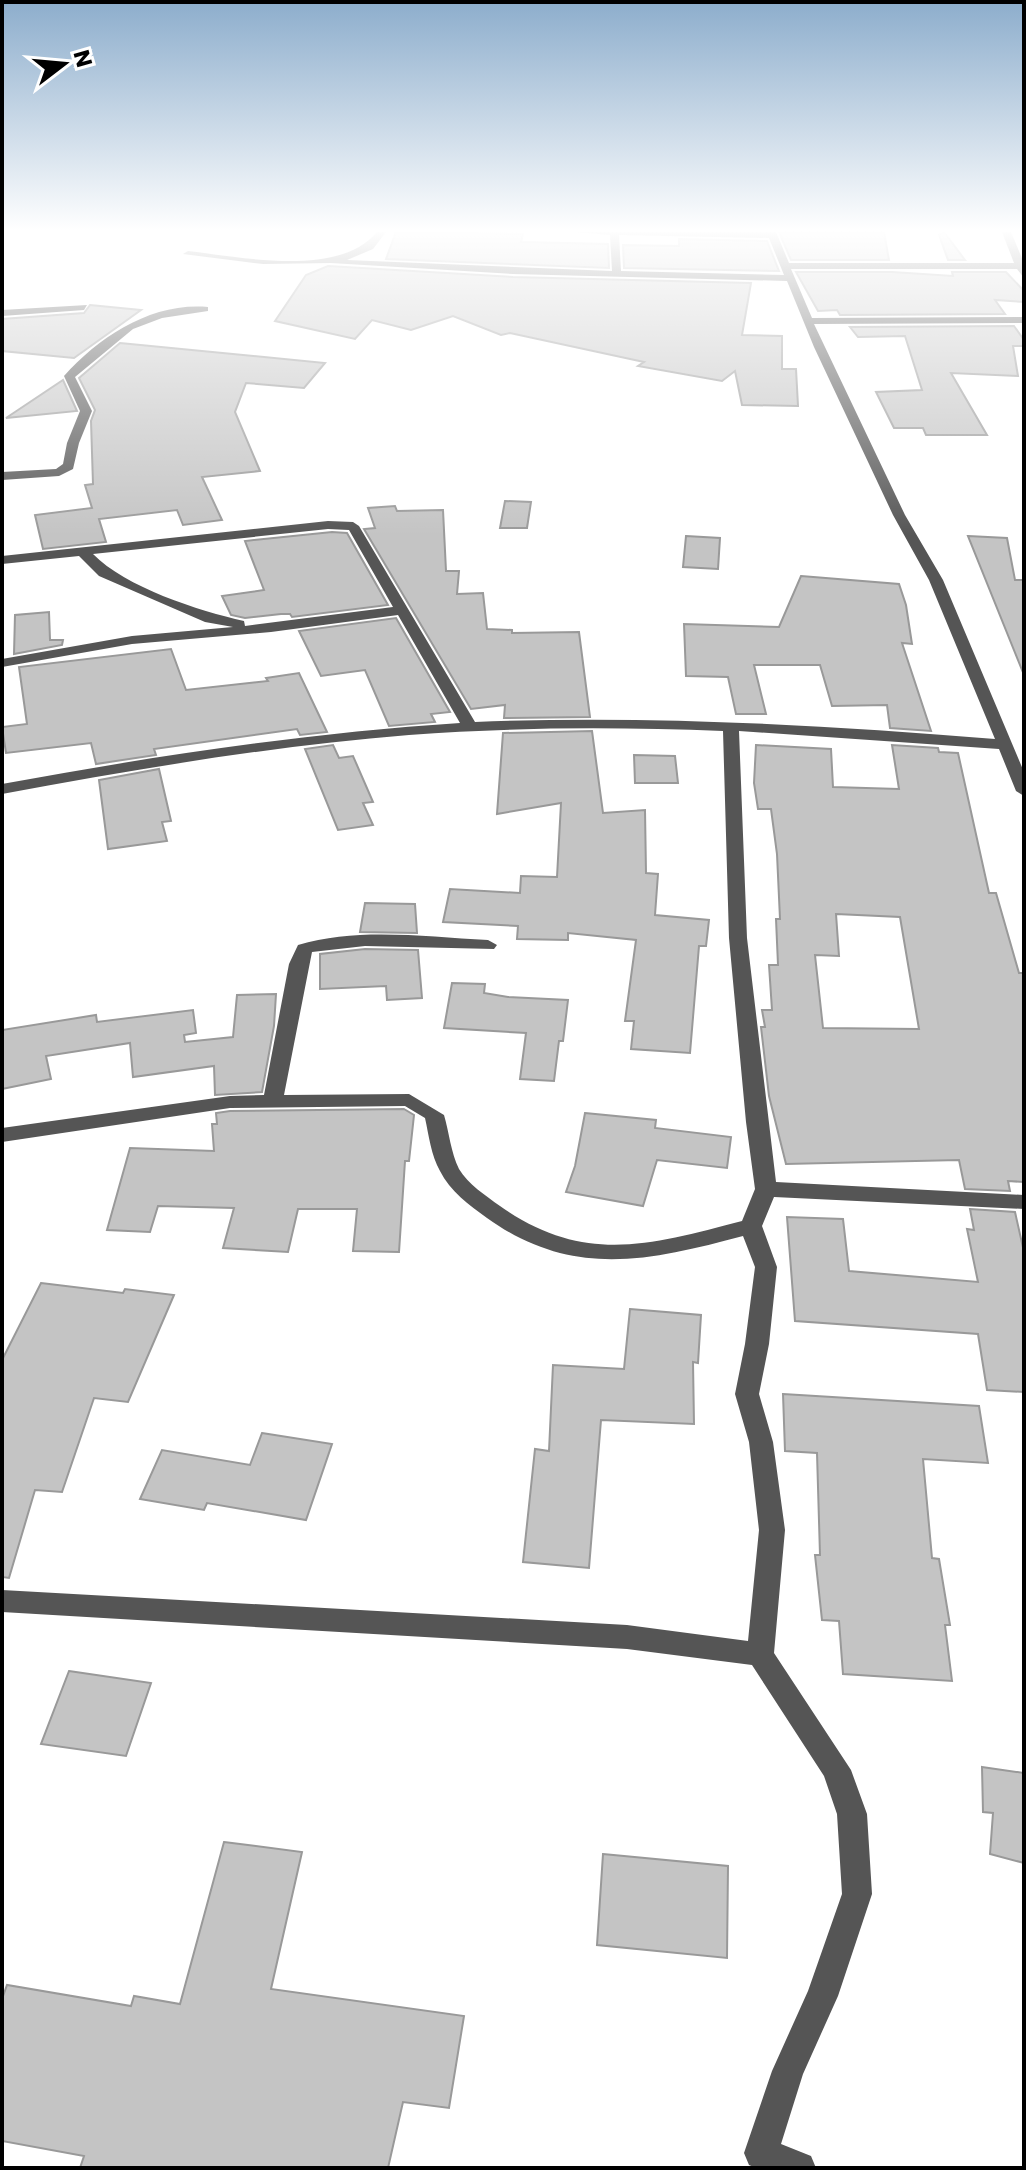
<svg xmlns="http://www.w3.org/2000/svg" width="1026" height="2170" font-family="Poppins,sans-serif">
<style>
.building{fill:#c4c4c4;stroke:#999;stroke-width:2;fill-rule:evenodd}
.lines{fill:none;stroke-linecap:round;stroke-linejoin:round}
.minor{fill:#555;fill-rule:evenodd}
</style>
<rect width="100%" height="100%" fill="#fff"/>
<g class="building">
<polygon points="396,232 523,234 521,242 608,244 609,268 386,259"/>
<polygon points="779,232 884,232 889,260 791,260"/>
<polygon points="944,232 965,260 948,260 939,235"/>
<polygon points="679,239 767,241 779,271 624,268 623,245 679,246"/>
<polygon points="328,266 513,277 751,283 742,335 782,336 782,369 796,369 798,406 742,405 735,371 722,381 638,366 644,362 510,333 501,335 453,316 411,330 372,320 355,339 275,321 306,275"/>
<polygon points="796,272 892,272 953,276 952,272 1006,272 1024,291 1024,302 995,300 1005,314 840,315 837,310 818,311"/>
<polygon points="90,305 141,310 74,358 2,351 2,319 84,313"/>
<polygon points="1014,326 1024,340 1024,346 1013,346 1018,376 951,373 987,435 926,435 923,428 894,428 876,392 922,390 905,336 858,337 850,327"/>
<polygon points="120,343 325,363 304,388 246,383 235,412 260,471 202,477 222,520 183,525 177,510 99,519 106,542 43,549 35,515 92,508 85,485 93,484 91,421 95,410 79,378"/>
<polygon points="63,380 77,411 6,418"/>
<polygon points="505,501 531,502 527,528 500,528"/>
<polygon points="395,506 397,511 443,510 446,571 459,571 457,594 483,593 487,629 512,630 512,633 579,632 590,717 504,718 505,705 471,709 364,529 375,528 368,508"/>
<polygon points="332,532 347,533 388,605 292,617 290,614 281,614 245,618 231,615 222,596 264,590 245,541"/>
<polygon points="686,536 720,538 718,569 683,567"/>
<polygon points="968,536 1007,538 1015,580 1024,580 1024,675"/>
<polygon points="801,576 899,584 906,605 912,644 902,643 931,731 890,728 887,705 832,706 820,665 754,665 766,714 736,714 728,677 686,676 684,624 779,627"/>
<polygon points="49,612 50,640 63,640 62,645 14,654 15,615"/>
<polygon points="396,618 450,712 431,714 435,722 389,726 365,670 321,676 299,631"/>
<polygon points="171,649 186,690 268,681 266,678 299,673 327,732 300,735 297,729 154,749 156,755 96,764 91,743 6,753 2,727 27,724 19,667"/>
<polygon points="592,731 603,813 645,810 646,873 658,874 655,915 709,920 706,946 699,946 690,1053 631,1049 634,1021 625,1021 636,940 568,933 568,940 517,939 518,926 443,922 450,889 520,893 521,876 557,877 561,803 497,814 503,733"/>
<polygon points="333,745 339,758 353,756 373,802 363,803 373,825 338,830 305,749"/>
<path d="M756,745L831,749L833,787L899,789L892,745L938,748L939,752L958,753L989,893H996L1019,973H1024V1182L1008,1181L1010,1191L965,1189L959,1160L786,1164L769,1096L761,1027H765L762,1010H772L769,965H778L776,919H780L777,854L771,809H758L754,783ZM836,914L900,917L919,1029L823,1028L815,955L839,956Z"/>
<polygon points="634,755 675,756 678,783 635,783"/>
<polygon points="159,769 171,821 162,822 167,841 108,849 99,780"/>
<polygon points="365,903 415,904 417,933 360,932"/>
<polygon points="365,949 418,950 422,998 387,1000 386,986 320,989 320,954"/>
<polygon points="452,983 485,984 484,993 508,997 568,1000 563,1041 559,1041 554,1081 520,1079 526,1033 444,1028"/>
<polygon points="276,994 274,1026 262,1092 215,1095 214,1066 133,1077 130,1043 46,1056 51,1079 2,1089 2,1030 96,1015 97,1022 193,1010 196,1033 184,1035 185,1042 233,1037 237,995"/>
<polygon points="404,1109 414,1115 409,1161 405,1161 399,1252 353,1251 357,1209 298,1209 288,1252 223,1248 234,1208 158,1206 150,1232 107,1230 130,1148 214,1151 212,1124 217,1124 216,1113 230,1111"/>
<polygon points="585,1113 656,1120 655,1128 731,1137 727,1168 657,1160 643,1206 566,1192 575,1166"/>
<polygon points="970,1209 1015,1212 1024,1252 1024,1392 987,1390 978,1334 795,1321 787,1217 843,1219 849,1271 978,1282 967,1229 974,1230"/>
<polygon points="41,1283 123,1293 125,1289 174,1295 128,1402 94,1398 62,1492 35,1490 9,1578 2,1577 2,1360"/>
<polygon points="630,1309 701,1315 698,1363 693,1362 694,1424 601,1420 589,1568 523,1562 535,1449 549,1451 553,1365 624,1369"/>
<polygon points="783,1394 979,1406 988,1463 923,1459 932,1558 939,1559 950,1625 945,1625 952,1681 843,1674 839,1621 822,1620 815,1555 820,1555 817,1453 785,1451"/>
<polygon points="262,1433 332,1444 306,1520 207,1503 204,1510 140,1499 162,1450 250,1465"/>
<polygon points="69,1671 151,1683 126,1756 41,1744"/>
<polygon points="982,1767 1024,1773 1024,1863 990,1854 993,1813 983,1812"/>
<polygon points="224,1842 302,1852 271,1989 464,2016 449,2108 403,2102 388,2168 80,2168 84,2156 2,2141 2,1999 7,1985 131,2006 134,1996 180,2004"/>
<polygon points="603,1854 728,1866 727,1958 597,1945"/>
</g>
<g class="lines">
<g class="minor">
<path d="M377,232H386L373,249L347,260L612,271L610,235L576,232H776L789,263H1014L1002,232H1011L1024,263V278L1017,269H791L812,318L1024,317V323L814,324L905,515L943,580L1024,772V796L1016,791L999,749L739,731L747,938L776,1182L1024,1195V1209L774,1197L762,1226L777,1267L769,1344L759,1394L773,1442L785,1530L774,1653L851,1770L867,1814L872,1894L838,1996L803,2074L781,2144L811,2156L816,2168H756L749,2165L744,2153L772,2071L808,1991L842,1894L837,1814L824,1776L752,1665L627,1649L2,1612V1590L627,1625L748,1641L759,1530L749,1442L735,1394L745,1344L755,1267L743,1236C649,1261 572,1279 487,1218C469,1205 450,1191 440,1171C431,1155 429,1136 425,1118L405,1106L230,1108L2,1142V1128L230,1096L264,1095L289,964L298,945C358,927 425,937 488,940L497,945L494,949L365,946L312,952L284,1095L409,1094L444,1115C449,1132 451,1153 459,1169C468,1184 486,1196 500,1206C584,1265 650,1245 742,1221L755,1189L746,1122L729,938L723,731C619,727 514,727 409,735C272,746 137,769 2,794V784C154,756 306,733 460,723L398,615L271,632L132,644L2,667V659L132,636L233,627L205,622L99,576L79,556L2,564V556L328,521L353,522L359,526L475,722C649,715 821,725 995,739L929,580L893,515L814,347L787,281L513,274L331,263L263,264L183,254L188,251C241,257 339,278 377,232ZM619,235L769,238L784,275L621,271ZM328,529L349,530L393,607L245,626L244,621C199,611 125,587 93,554Z"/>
<polygon points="87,305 84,310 2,316 2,310"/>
<path d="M208,307V311L162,318L133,329L75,377L92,411L79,443L73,469L59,476L2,480V472L56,469L63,464L67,443L80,411L64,376C100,336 152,302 208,307Z"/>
</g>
</g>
<linearGradient id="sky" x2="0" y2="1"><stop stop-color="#8cadcc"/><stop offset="0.43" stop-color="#fff"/><stop offset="1" stop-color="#fff" stop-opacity="0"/></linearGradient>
<rect width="1026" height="536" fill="url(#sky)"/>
<rect width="1026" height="2170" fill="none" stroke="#000000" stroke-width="8"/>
<g transform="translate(64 64) rotate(74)" stroke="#ffffff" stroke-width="6" paint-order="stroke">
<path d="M0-6L14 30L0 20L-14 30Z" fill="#000000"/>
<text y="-12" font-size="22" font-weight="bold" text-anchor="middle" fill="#000000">N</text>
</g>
</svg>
